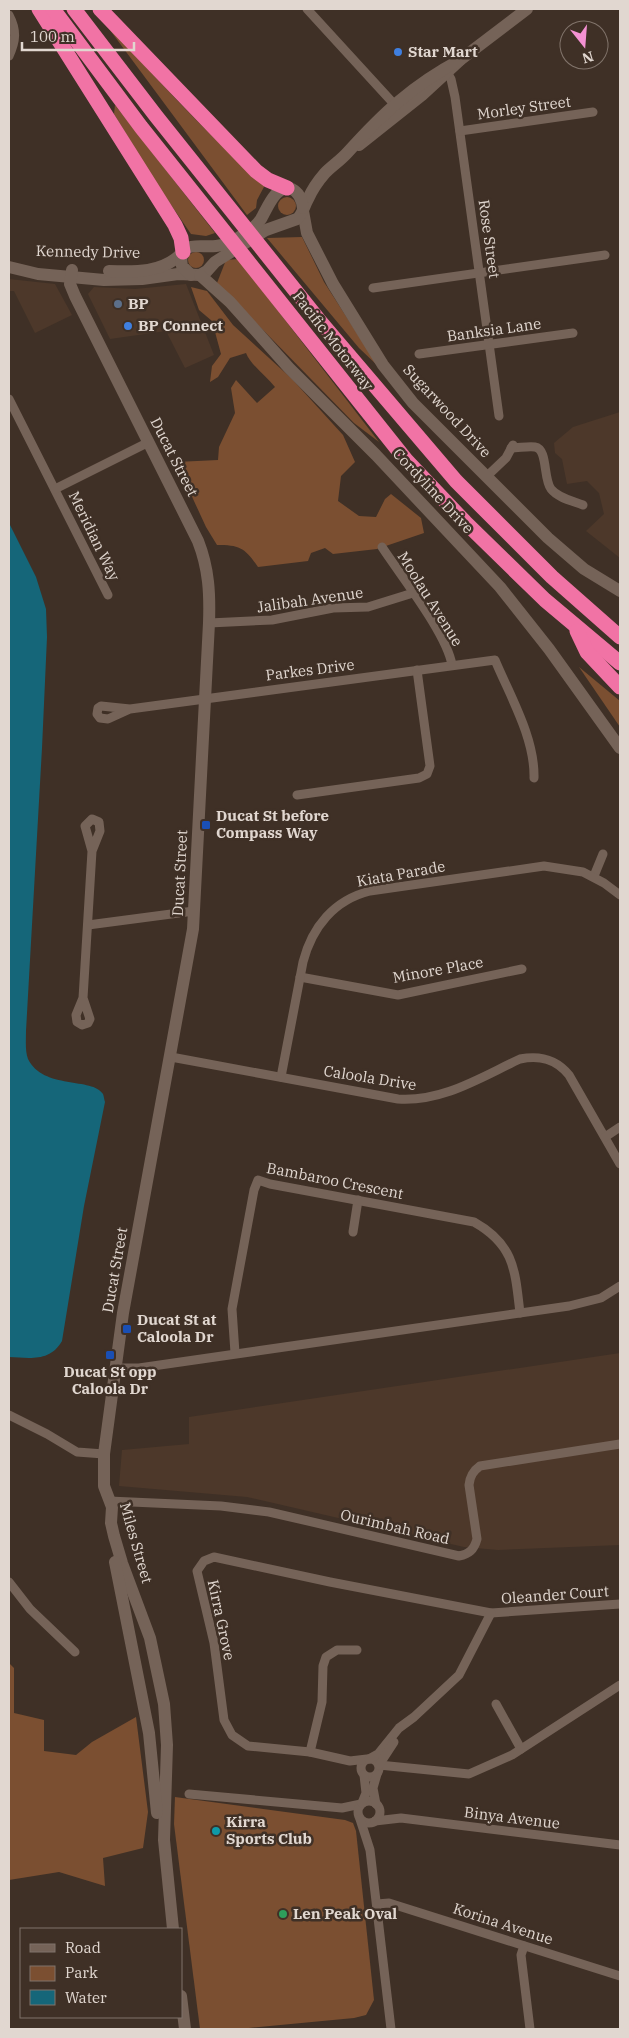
<svg xmlns="http://www.w3.org/2000/svg" width="629" height="2038" font-family="'IBM Plex Serif',serif">
<style>
.built{fill:#4d382a}
.green{fill:#7b4f31}
.water{fill:#156679}
.lines{fill:none;stroke-linecap:round;stroke-linejoin:round}
.street{stroke:#756358;stroke-width:9}
.secondary{stroke:#756358;stroke-width:12}
.highway{stroke:#f173a5;stroke-width:15}
.shop-dot{fill:#3f7fe0;stroke:#3f3026;stroke-width:2}
.service-dot{fill:#5c6f8a;stroke:#3f3026;stroke-width:2}
.transit-dot{fill:#1a4fb4;stroke:#3f3026;stroke-width:2}
.culture-dot{fill:#0f9aa8;stroke:#3f3026;stroke-width:2}
.leisure-dot{fill:#2e9e5b;stroke:#3f3026;stroke-width:2}
.labels{text-anchor:middle;stroke-width:5;stroke-linejoin:round;paint-order:stroke}
.poi-label{font-size:15px;font-weight:bold;fill:#e1d7d0;stroke:#3f3026;text-anchor:start}
.street-label{font-size:15px;fill:#e1d7d0;stroke:#3f3026}
</style>
<rect width="100%" height="100%" fill="#3f3026"/>
<g class="built">
<polygon points="9,279 55,284 72,315 35,333 14,291 9,291"/>
<polygon points="186,284 214,355 185,368 166,331 110,339 88,294 94,287 135,289"/>
<polygon points="620,412 620,558 586,531 604,514 599,493 587,481 567,484 562,459 555,453 554,443 573,427"/>
<polygon points="620,1353 620,1545 498,1550 464,1547 247,1497 119,1486 122,1450 189,1444 189,1417"/>
</g>
<g class="green">
<path d="M101,18C154,76 206,134 265,185L257,200L256,208L247,215Z"/>
<polygon points="115,105 215,233 206,236 191,234 156,183 114,114"/>
<circle cx="287" cy="206" r="9"/>
<polygon points="302,237 324,282 378,366 359,348 267,238"/>
<circle cx="196" cy="260" r="8"/>
<polygon points="238,259 379,442 354,423 217,283 226,260"/>
<path d="M191,287L207,291L233,325L292,379L343,435L355,462L341,476L338,501L359,516L376,517L385,499L391,494L421,518L424,533L377,549L333,554L325,548L311,553L308,561L258,567C245,548 240,545 217,545L206,527L176,462L218,460L219,447L235,413L231,388L236,380L257,403L275,387C266,376 250,364 246,353L230,358L218,377L210,382L212,366L221,354L212,321L199,310Z"/>
<polygon points="579,667 620,701 620,727"/>
<polygon points="9,1663 14,1668 14,1713 44,1720 44,1751 76,1755 92,1742 136,1717 148,1812 143,1848 103,1858 105,1886 59,1872 9,1880"/>
<polygon points="175,1797 345,1820 353,1823 356,1831 374,2000 366,2015 354,2018 239,2029 200,2029 174,1824"/>
</g>
<path class="water" d="M9,523L36,577L46,609L47,637L42,748L26,1031C26,1040 25,1051 28,1059C43,1090 93,1077 103,1094C104,1097 104,1099 105,1102L84,1206L62,1341C50,1362 30,1358 9,1357Z"/>
<g class="lines">
<g class="street">
<polyline points="307,9 394,104 393,110"/>
<path d="M9,15C17,30 16,41 9,56"/>
<polyline points="445,69 451,79 455,97 499,416"/>
<polyline points="460,131 593,112"/>
<polyline points="373,288 605,255"/>
<polyline points="419,354 573,333"/>
<polyline points="9,399 108,595"/>
<path d="M511,448C519,448 528,446 535,447C548,449 543,479 551,489C558,498 573,501 583,505"/>
<polyline points="486,477 506,458 513,445"/>
<polyline points="55,489 149,442"/>
<path d="M382,547C401,576 447,634 452,665"/>
<polyline points="209,623 272,620 333,608 368,607 413,593"/>
<path d="M130,709L101,706L98,708L97,714L100,718L108,719L130,709L495,660C510,696 535,738 534,778"/>
<polyline points="297,795 419,778 427,774 430,766 417,670"/>
<polyline points="594,876 603,854"/>
<polyline points="88,925 194,911"/>
<polyline points="300,977 398,995 522,969"/>
<polyline points="83,998 90,1019 88,1023 82,1025 77,1022 76,1015 83,998 92,851 85,826 92,819 99,822 100,831 92,851"/>
<path d="M171,1057L398,1099C443,1102 481,1077 520,1059C540,1055 556,1059 569,1075L620,1164"/>
<path d="M281,1077L303,962C312,927 334,900 370,891L544,866L583,872L604,883L620,895"/>
<polyline points="605,1137 620,1127"/>
<polyline points="353,1232 358,1200"/>
<path d="M235,1353L232,1309L254,1190L258,1180L270,1184L474,1222C515,1245 515,1271 520,1313"/>
<polyline points="115,1368 139,1368 569,1306 601,1298 620,1286"/>
<polyline points="9,1415 47,1434 77,1452 104,1454"/>
<path d="M109,1501L221,1506L269,1512L459,1556C469,1554 474,1550 477,1539L469,1485C470,1476 473,1471 480,1466L620,1444"/>
<polyline points="9,1582 30,1609 75,1652"/>
<polyline points="496,1704 521,1749"/>
<polyline points="310,1752 322,1702 323,1666 326,1657 337,1650 357,1650"/>
<circle cx="370" cy="1768" r="9"/>
<polyline points="367,1759 350,1761 310,1752 248,1746 232,1735 224,1720 214,1643 197,1571 204,1561 214,1557 330,1582 491,1613 620,1604"/>
<polyline points="369,1759 378,1754 399,1728 414,1717 459,1675 491,1613"/>
<polyline points="379,1765 469,1774 512,1755 620,1685"/>
<polyline points="379,1765 394,1742"/>
<polyline points="189,1794 342,1808 361,1804"/>
<circle cx="369" cy="1812" r="11"/>
<polyline points="362,1803 366,1793 364,1775"/>
<polyline points="376,1804 373,1788 377,1774"/>
<polyline points="360,1819 370,1850 391,2029"/>
<polyline points="375,1821 401,1818 620,1845"/>
<polyline points="377,1904 389,1903 620,1976"/>
<polyline points="524,1946 521,1955 530,2029"/>
</g>
<g class="secondary">
<polyline points="359,145 422,95 460,60 527,9"/>
<polyline points="303,211 307,233 333,284 383,365 413,403 548,538 584,569 620,591"/>
<path d="M9,267L38,274L104,280L142,279L178,274L200,275L207,271L215,262L266,230L297,219C303,214 304,206 308,199C312,190 318,181 325,173C332,166 341,160 348,152C383,113 413,85 460,60"/>
<path d="M72,270L70,284L75,296L198,541C209,569 210,594 209,623L193,929L123,1313L104,1454V1486L112,1507L111,1523L114,1536L122,1563L150,1638L164,1704L167,1745L164,1840L173,1929"/>
<path d="M109,271C135,272 163,273 182,253"/>
<path d="M191,275L182,266C177,239 200,248 216,246C226,245 236,240 244,234C251,230 257,225 261,219C267,209 276,183 292,189C300,193 302,200 303,208"/>
<polyline points="200,275 230,302 289,368 376,455 500,587 549,649 620,748"/>
<polyline points="115,1562 149,1733 157,1813"/>
<polyline points="181,1996 185,2029"/>
</g>
<g class="highway">
<polyline points="39,9 175,225 181,238 183,252"/>
<polyline points="53,9 141,127 406,460 465,522 545,600 620,663"/>
<polyline points="74,9 156,116 318,319 456,481 552,577 620,637"/>
<polyline points="100,9 256,171 268,180 287,188"/>
<polyline points="577,631 587,652 620,687"/>
</g>
</g>
<g class="shop-dot">
<circle cx="398" cy="52" r="5"/>
<circle cx="128" cy="326" r="5"/>
</g>
<circle class="service-dot" cx="118" cy="304" r="5"/>
<g class="transit-dot">
<rect x="201" y="820" width="10" height="10" rx="2.5"/>
<rect x="122" y="1324" width="10" height="10" rx="2.5"/>
<rect x="105" y="1350" width="10" height="10" rx="2.5"/>
</g>
<circle class="culture-dot" cx="216" cy="1831" r="5"/>
<circle class="leisure-dot" cx="283" cy="1914" r="5"/>
<g class="labels">
<g class="poi-label">
<text x="408" y="57">Star Mart</text>
<text x="128" y="309">BP</text>
<text x="138" y="331">BP Connect</text>
<text x="216" y="821">Ducat St before<tspan x="216" dy="17">Compass Way</tspan></text>
<text x="137" y="1325">Ducat St at<tspan x="137" dy="17">Caloola Dr</tspan></text>
<text x="110" y="1377" text-anchor="middle">Ducat St opp<tspan x="110" dy="17">Caloola Dr</tspan></text>
<text x="226" y="1827">Kirra<tspan x="226" dy="17">Sports Club</tspan></text>
<text x="293" y="1919">Len Peak Oval</text>
</g>
<g class="street-label">
<text transform="translate(524 108) rotate(-8)" y="5">Morley Street</text>
<text transform="translate(489 239) rotate(82)" y="5">Rose Street</text>
<text transform="translate(88 252) rotate(1)" y="5">Kennedy Drive</text>
<text transform="translate(494 330) rotate(-8)" y="5">Banksia Lane</text>
<text transform="translate(333 341) rotate(52)" y="5">Pacific Motorway</text>
<text transform="translate(447 411) rotate(47)" y="5">Sugarwood Drive</text>
<text transform="translate(174 457) rotate(63)" y="5">Ducat Street</text>
<text transform="translate(433 491) rotate(47)" y="5">Cordyline Drive</text>
<text transform="translate(94 536) rotate(64)" y="5">Meridian Way</text>
<text transform="translate(430 599) rotate(58)" y="5">Moolau Avenue</text>
<text transform="translate(310 600) rotate(-8)" y="5">Jalibah Avenue</text>
<text transform="translate(310 670) rotate(-7)" y="5">Parkes Drive</text>
<text transform="translate(180 873) rotate(-87)" y="5">Ducat Street</text>
<text transform="translate(401 874) rotate(-10)" y="5">Kiata Parade</text>
<text transform="translate(438 970) rotate(-10)" y="5">Minore Place</text>
<text transform="translate(370 1078) rotate(9)" y="5">Caloola Drive</text>
<text transform="translate(335 1181) rotate(11)" y="5">Bambaroo Crescent</text>
<text transform="translate(115 1270) rotate(-80)" y="5">Ducat Street</text>
<text transform="translate(395 1527) rotate(13)" y="5">Ourimbah Road</text>
<text transform="translate(136 1543) rotate(74)" y="5">Miles Street</text>
<text transform="translate(555 1595) rotate(-4)" y="5">Oleander Court</text>
<text transform="translate(221 1620) rotate(78)" y="5">Kirra Grove</text>
<text transform="translate(512 1818) rotate(7)" y="5">Binya Avenue</text>
<text transform="translate(503 1924) rotate(18)" y="5">Korina Avenue</text>
</g>
</g>
<rect width="629" height="2038" fill="none" stroke="#e1d7d0" stroke-width="20"/>
<rect x="20" y="1928" width="162" height="90" fill="#3f3026" stroke="#80736a"/>
<rect x="30" y="1944" width="25" height="8" fill="#756358" stroke="#80736a"/>
<text x="65" y="1953" font-size="15" fill="#e1d7d0">Road</text>
<rect x="30" y="1966" width="25" height="15" fill="#7b4f31" stroke="#80736a"/>
<text x="65" y="1978" font-size="15" fill="#e1d7d0">Park</text>
<rect x="30" y="1990" width="25" height="15" fill="#156679" stroke="#80736a"/>
<text x="65" y="2003" font-size="15" fill="#e1d7d0">Water</text>
<g transform="translate(584 45) rotate(163)"><circle r="24" fill="#3f3026" stroke="#80736a"/>
<path d="M0-4L9 19L0 12L-9 19Z" fill="#f491d3"/>
<text y="-8" font-size="14" font-weight="bold" text-anchor="middle" fill="#e1d7d0">N</text>
</g>
<path d="M22 42v8h112v-8" fill="none" stroke="#e1d7d0" stroke-width="2.5"/>
<text x="30" y="42" font-size="15" fill="#e1d7d0" stroke="#3f3026" stroke-width="4" paint-order="stroke">100 m</text>
</svg>
